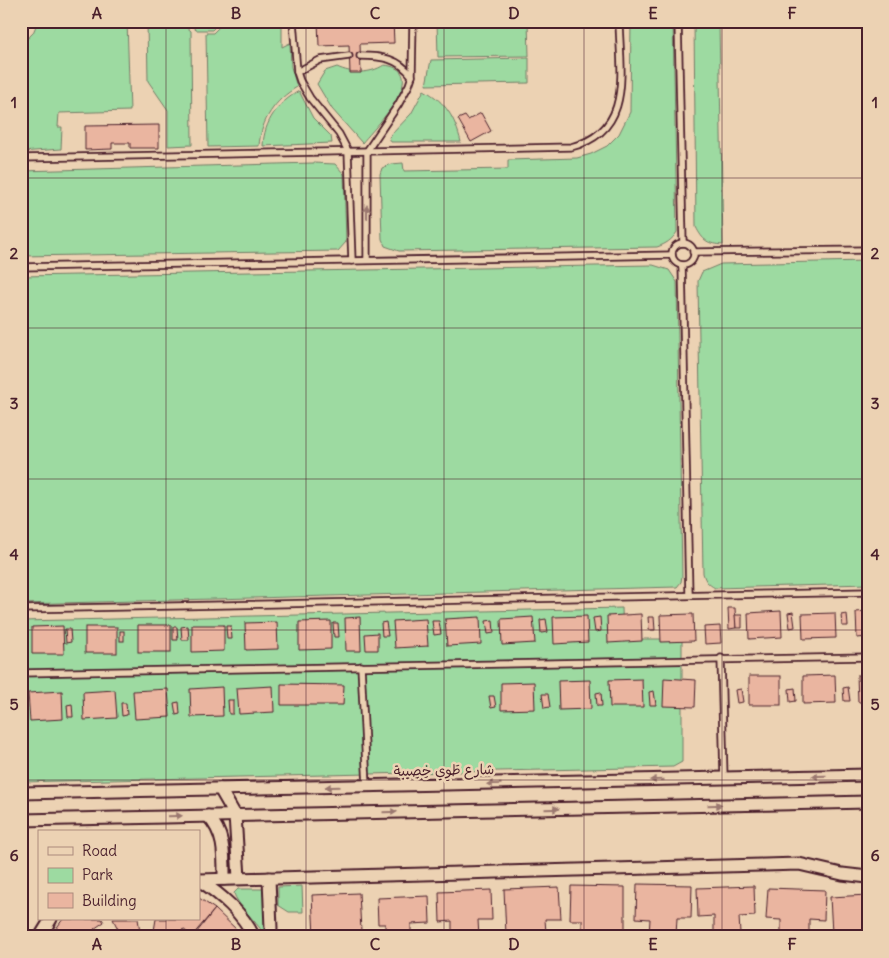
<svg xmlns="http://www.w3.org/2000/svg" width="889" height="958" font-family="Delius,'Playpen Sans Arabic',sans-serif">
<style>
.green{fill:#9ddaa1;stroke:#747c66}
.building{fill:#eab5a0;stroke:#4a1f2b}
.lines{fill:none;stroke-linecap:round;stroke-linejoin:round}
.service-casing{stroke:#4a1f2b;stroke-width:9}
.minor-casing{stroke:#4a1f2b;stroke-width:15}
.service{stroke:#ecd2b3;stroke-width:5.5}
.minor{stroke:#ecd2b3;stroke-width:11}
.oneway{fill:#9b786f}
.grid{fill:none;stroke:#4a1f2b;stroke-width:1;stroke-opacity:0.55}
.labels{text-anchor:middle;stroke-width:5;stroke-linejoin:round;paint-order:stroke}
.street-label{font-size:14px;fill:#4a1f2b;stroke:#ecd2b3}
.neatline{fill:none;stroke:#4a1f2b;stroke-width:2}
.grid-label{font-size:16px;text-anchor:middle;font-weight:bold;fill:#4a1f2b}
</style>
<rect width="100%" height="100%" fill="#ecd2b3"/>
<filter id="ink" filterUnits="userSpaceOnUse"><feTurbulence type="fractalNoise" baseFrequency=".02" numOctaves="2"/><feDisplacementMap in="SourceGraphic" scale="10" xChannelSelector="R" yChannelSelector="G"/><feConvolveMatrix kernelMatrix="1 2 1 2 8 2 1 2 1" color-interpolation-filters="sRGB"/></filter>
<g filter="url(#ink)">
<g class="green">
<polygon points="38,21 127,21 130,111 59,113 58,127 62,127 61,149 21,152 21,45 33,33"/>
<polygon points="147,21 180,21 191,31 192,145 168,146 168,110 148,81"/>
<polygon points="186,21 221,21 212,30 196,30"/>
<path d="M225,21H282V47L290,43L291,67L297,87C275,100 261,120 259,146L208,147L206,33H213Z"/>
<polygon points="437,21 528,21 529,56 438,57"/>
<path d="M631,21H673L677,232C672,240 666,244 657,247L399,251L385,246L382,239L380,174L382,168L391,164L403,163L404,171L508,169V160L577,158L591,154L607,146L619,134L630,112Z"/>
<path d="M694,21H719L723,245C708,244 703,241 696,227Z"/>
<polygon points="529,58 529,83 426,85 431,60"/>
<path d="M384,65C433,70 375,127 362,143L332,109L317,84L325,71L337,67C352,74 370,74 384,65Z"/>
<path d="M424,90C446,102 455,118 461,142H391L389,137L411,114Z"/>
<path d="M299,91L313,118L331,136L332,143L263,146C264,121 278,103 299,91Z"/>
<polygon points="313,163 335,164 344,174 346,242 338,251 21,256 21,171"/>
<path d="M868,261V584L715,588C708,584 705,581 703,573L698,281L702,272L721,264Z"/>
<polygon points="653,265 669,270 677,282 682,576 681,582 677,587 21,604 21,276"/>
<polygon points="622,608 623,639 682,639 682,762 673,767 21,782 21,621"/>
<polygon points="302,886 303,912 289,912 278,905 278,887"/>
<path d="M238,889H265L267,933L302,934V937H266C259,924 236,904 234,893Z"/>
</g>
<g class="building">
<polygon points="318,21 393,21 394,43 360,44 361,73 350,73 349,45 319,46"/>
<polygon points="481,113 491,131 471,142 458,119 465,116 468,120"/>
<polygon points="159,125 159,148 130,148 130,143 112,143 112,149 85,150 85,126"/>
<polygon points="728,608 735,608 736,628 729,629"/>
<polygon points="781,611 782,637 749,639 748,613"/>
<polygon points="868,611 868,637 857,638 856,612"/>
<polygon points="793,612 795,627 790,628 788,613"/>
<polygon points="835,613 836,638 803,639 802,614"/>
<polygon points="641,614 642,641 608,643 607,616"/>
<polygon points="693,614 694,641 661,642 660,615"/>
<polygon points="847,614 848,626 842,626 841,615"/>
<polygon points="735,615 742,615 742,628 736,628"/>
<polygon points="587,616 588,642 554,644 553,617"/>
<polygon points="360,617 361,651 346,651 345,618"/>
<polygon points="480,617 481,644 447,646 445,619"/>
<polygon points="533,617 535,643 502,645 501,619"/>
<polygon points="600,617 601,631 595,632 593,618"/>
<polygon points="648,617 654,617 655,630 649,630"/>
<polygon points="426,619 428,646 395,648 393,621"/>
<polygon points="546,619 548,632 541,633 540,620"/>
<polygon points="493,620 494,633 488,634 486,621"/>
<polygon points="331,621 331,649 299,650 299,622"/>
<polygon points="432,621 439,621 441,634 434,635"/>
<polygon points="277,622 278,649 246,650 245,623"/>
<polygon points="386,622 388,636 382,636 381,623"/>
<polygon points="333,623 338,623 339,637 334,637"/>
<rect x="138" y="625" width="33" height="27"/>
<polygon points="192,625 224,625 224,651 192,652"/>
<polygon points="63,626 64,654 32,654 32,627"/>
<polygon points="188,626 189,640 182,640 181,627"/>
<polygon points="226,626 231,626 232,639 227,639"/>
<polygon points="720,626 721,643 705,644 704,627"/>
<rect x="85" y="627" width="32" height="26"/>
<polygon points="173,627 177,627 178,640 173,640"/>
<polygon points="65,629 70,629 71,642 66,643"/>
<rect x="120" y="631" width="4" height="10"/>
<polygon points="378,633 378,650 366,650 365,634"/>
<polygon points="835,675 836,703 803,704 803,676"/>
<polygon points="857,675 868,675 868,702 858,702"/>
<rect x="749" y="676" width="32" height="29"/>
<polygon points="664,678 696,680 695,707 663,706"/>
<polygon points="642,679 643,707 610,707 609,680"/>
<polygon points="590,680 591,709 559,710 558,681"/>
<polygon points="534,682 535,709 501,710 501,683"/>
<polygon points="281,684 344,685 343,705 281,705"/>
<polygon points="273,686 274,712 239,714 237,688"/>
<polygon points="222,687 223,716 191,717 190,689"/>
<polygon points="848,687 850,701 844,701 843,688"/>
<polygon points="795,688 796,701 790,702 789,689"/>
<polygon points="168,689 170,717 135,719 133,691"/>
<polygon points="741,689 743,702 737,703 735,690"/>
<polygon points="115,690 117,718 84,720 83,692"/>
<polygon points="62,691 63,719 30,721 28,693"/>
<polygon points="654,691 656,705 650,705 649,692"/>
<polygon points="601,692 602,706 597,706 596,693"/>
<polygon points="542,694 548,694 550,707 544,708"/>
<polygon points="489,696 494,696 496,707 491,708"/>
<polygon points="228,700 233,700 233,714 229,714"/>
<polygon points="179,702 180,714 176,715 174,703"/>
<polygon points="121,703 126,703 127,715 122,716"/>
<polygon points="72,704 73,717 68,717 67,705"/>
<polygon points="637,884 692,885 691,918 677,918 676,935 649,935 650,919 636,918"/>
<polygon points="571,886 625,887 625,932 602,931 602,937 582,937 582,920 570,920"/>
<polygon points="754,886 755,916 739,917 740,933 714,934 714,916 698,917 697,888"/>
<polygon points="559,887 561,919 545,919 546,933 506,935 504,889"/>
<polygon points="768,888 825,890 824,920 809,919 809,937 781,937 781,920 766,919"/>
<polygon points="491,890 492,920 478,920 479,937 452,937 452,921 440,922 439,892"/>
<polygon points="359,893 361,931 344,931 344,937 314,937 312,895"/>
<polygon points="868,895 868,937 850,937 849,932 832,933 830,897"/>
<polygon points="429,896 430,923 411,924 411,937 385,937 385,924 378,924 377,898"/>
<polygon points="199,898 215,909 192,936 183,929 179,937 153,937 156,919 199,919"/>
<polygon points="215,909 238,931 241,937 193,937"/>
<polygon points="63,919 102,919 104,922 94,929 100,937 56,937 53,933"/>
<polygon points="113,919 138,919 141,937 122,937"/>
</g>
<g class="lines">
<defs>
<g id="service">
<polyline points="293,21 297,72 300,81 310,98 339,134 348,151 352,261"/>
<polyline points="678,21 683,243"/>
<polyline points="21,22 22,21"/>
<path d="M360,56C382,56 398,58 412,76"/>
<polyline points="297,72 320,60 349,56"/>
<path d="M21,158L571,147C634,131 620,71 619,21"/>
<circle cx="683" cy="254" r="11"/>
<polyline points="693,252 868,250"/>
<polyline points="367,260 367,151 398,105 409,85 412,76 413,21"/>
<polyline points="682,265 689,595"/>
<polyline points="21,267 672,255"/>
<polyline points="21,609 868,592"/>
<polyline points="721,658 724,778"/>
<polyline points="361,666 367,786"/>
<polyline points="21,673 868,657"/>
</g>
<g id="minor">
<polyline points="220,789 235,815 239,878"/>
<polyline points="21,793 868,775"/>
<path d="M208,816C225,834 224,855 224,879"/>
<polyline points="21,820 868,802"/>
<polyline points="269,878 271,929"/>
<polyline points="199,880 799,864 842,874 868,877"/>
<path d="M199,880C221,895 242,912 254,937"/>
<polyline points="40,937 51,919"/>
</g>
</defs>
<use href="#service" class="service-casing"/>
<use href="#minor" class="minor-casing"/>
<use href="#service" class="service"/>
<use href="#minor" class="minor"/>
</g>
<defs><path id="oneway-solid" d="M-6-.8H1V-3.2L6.5 0L1 3.2V.8H-6Z" transform="scale(1.25)"/></defs>
<g class="oneway">
<use href="#oneway-solid" transform="translate(367 212) rotate(-90)"/>
<use href="#oneway-solid" transform="translate(819 776) rotate(179)"/>
<use href="#oneway-solid" transform="translate(657 780) rotate(179)"/>
<use href="#oneway-solid" transform="translate(494 784) rotate(179)"/>
<use href="#oneway-solid" transform="translate(332 787) rotate(179)"/>
<use href="#oneway-solid" transform="translate(715 805) rotate(-1)"/>
<use href="#oneway-solid" transform="translate(552 809) rotate(-1)"/>
<use href="#oneway-solid" transform="translate(390 812) rotate(-1)"/>
<use href="#oneway-solid" transform="translate(175 816) rotate(-1)"/>
</g>
</g>
<path class="grid" d="M166,21V832M306,21V937M444,21V937M584,21V937M722,21V937M21,178H868M21,328H868M21,479H868M21,630H868M21,780H868M166,919V937"/>
<g class="labels">
<g class="street-label">
<text transform="translate(444 770) rotate(-1)" y="5">شارع طَوِي خِصِيبة</text>
</g>
</g>
<rect width="889" height="958" fill="none" stroke="#ecd2b3" stroke-width="55"/>
<rect x="38" y="830" width="162" height="90" fill="#ecd2b3" stroke="#ab8a7d"/>
<rect x="48" y="847" width="25" height="8" fill="#ecd2b3" stroke="#ab8a7d"/>
<text x="82" y="856" font-size="15" fill="#4a1f2b">Road</text>
<rect x="48" y="868" width="25" height="15" fill="#9ddaa1" stroke="#ab8a7d"/>
<text x="82" y="880" font-size="15" fill="#4a1f2b">Park</text>
<rect x="48" y="893" width="25" height="15" fill="#eab5a0" stroke="#ab8a7d"/>
<text x="82" y="906" font-size="15" fill="#4a1f2b">Building</text>
<rect x="28" y="28" width="834" height="902" class="neatline"/>
<g class="grid-label">
<text x="97" y="19">A</text>
<text x="236" y="19">B</text>
<text x="375" y="19">C</text>
<text x="514" y="19">D</text>
<text x="653" y="19">E</text>
<text x="792" y="19">F</text>
<text x="14" y="108">1</text>
<text x="875" y="108">1</text>
<text x="14" y="259">2</text>
<text x="875" y="259">2</text>
<text x="14" y="409">3</text>
<text x="875" y="409">3</text>
<text x="14" y="560">4</text>
<text x="875" y="560">4</text>
<text x="14" y="710">5</text>
<text x="875" y="710">5</text>
<text x="14" y="861">6</text>
<text x="875" y="861">6</text>
<text x="97" y="950">A</text>
<text x="236" y="950">B</text>
<text x="375" y="950">C</text>
<text x="514" y="950">D</text>
<text x="653" y="950">E</text>
<text x="792" y="950">F</text>
</g>
</svg>
